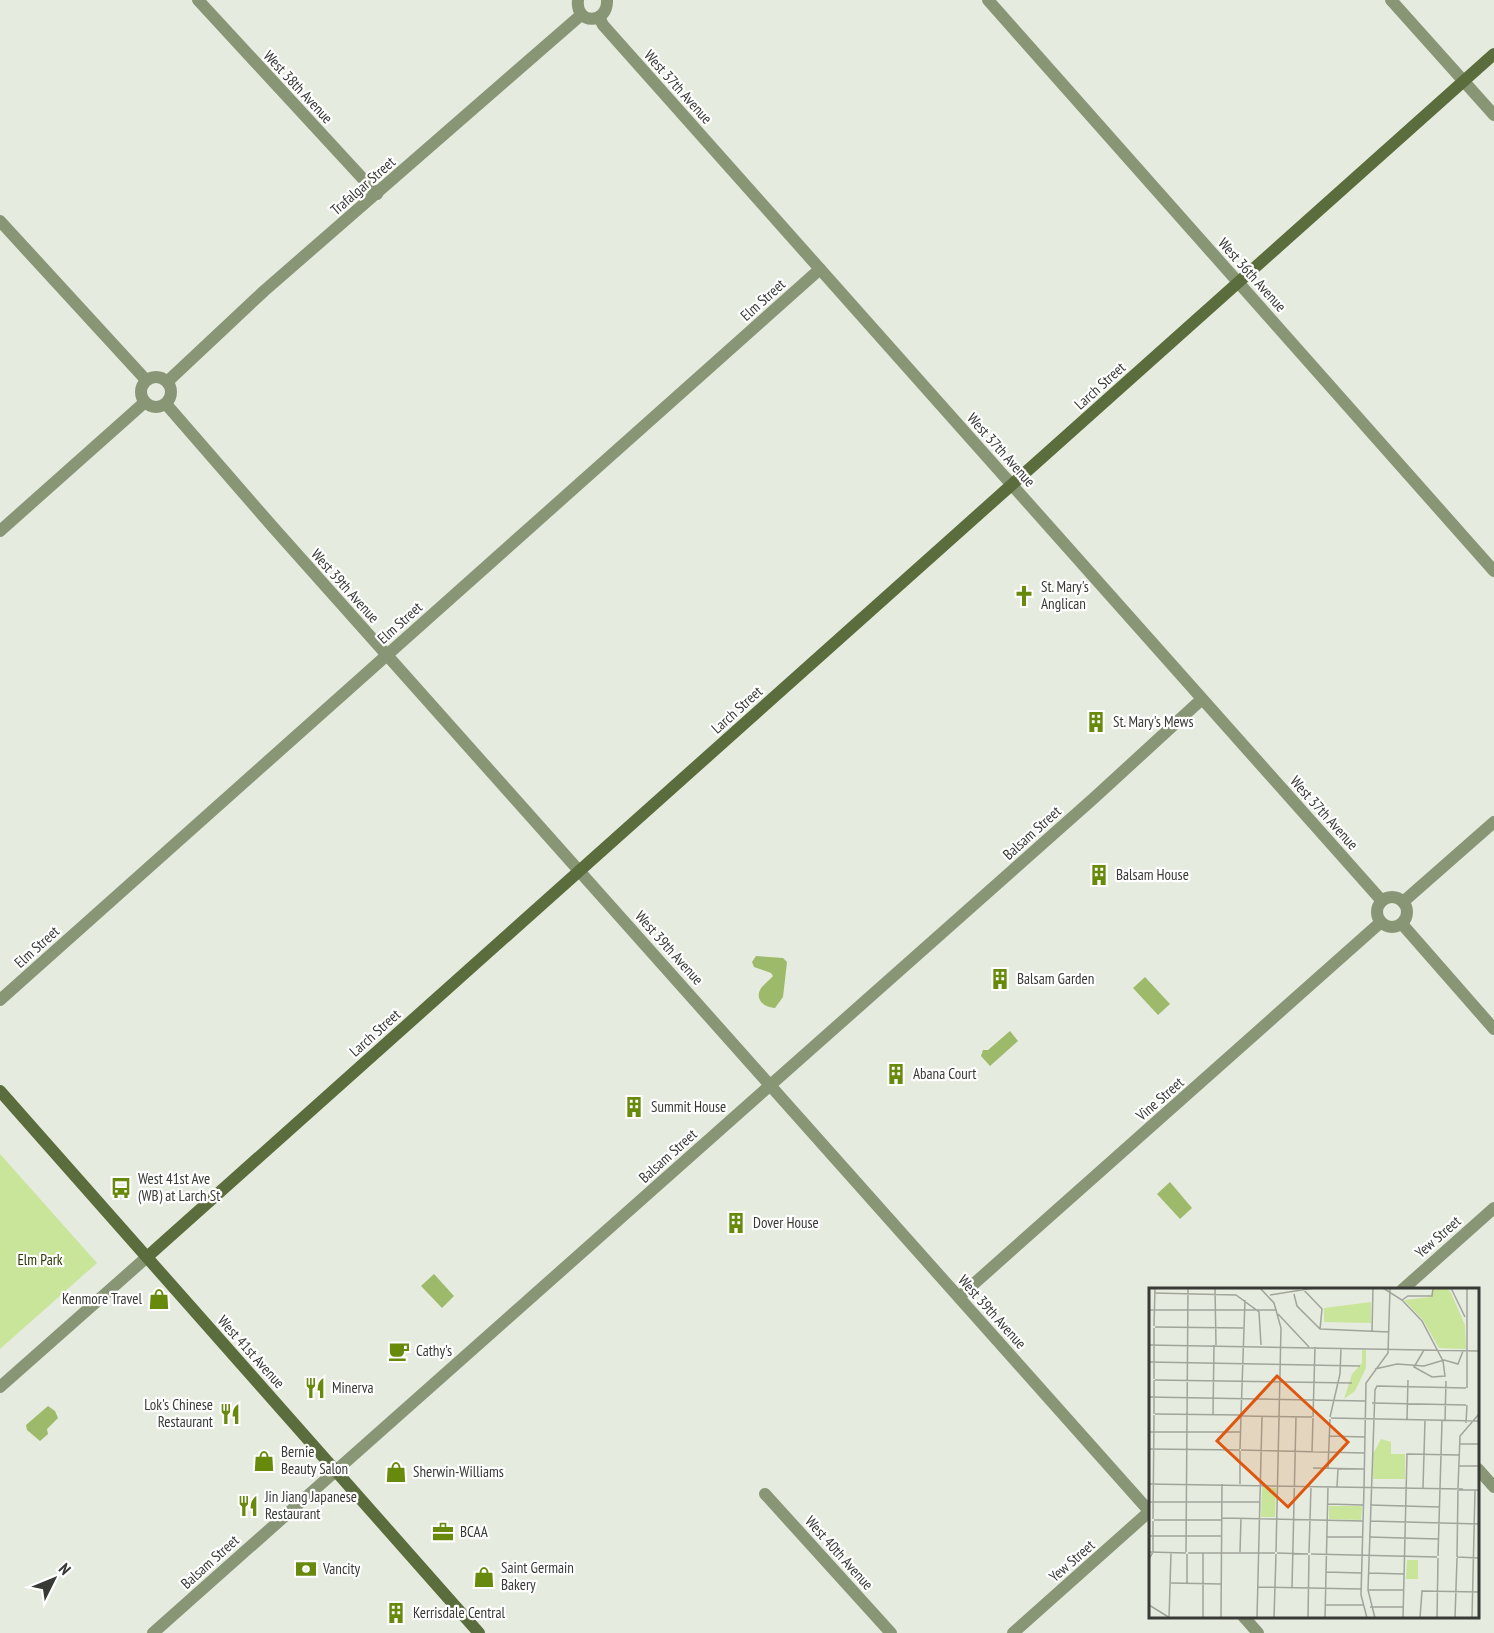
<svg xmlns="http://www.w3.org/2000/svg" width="1494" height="1633" font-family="'PT Sans Narrow',sans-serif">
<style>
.green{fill:#c8e59a}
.water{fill:#9dba6b}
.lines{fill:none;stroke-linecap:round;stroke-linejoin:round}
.street{stroke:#899675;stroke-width:12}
.secondary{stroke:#5b6d3c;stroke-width:12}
.labels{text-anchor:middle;stroke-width:4.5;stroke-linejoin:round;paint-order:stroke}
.street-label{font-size:15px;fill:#383a36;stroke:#fff}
.poi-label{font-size:15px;fill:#383a36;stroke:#fff;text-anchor:start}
.park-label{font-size:15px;fill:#293a00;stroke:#fff}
.inset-road{fill:none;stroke:#a0a49b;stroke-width:1.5}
.view{fill:#df570e;fill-opacity:0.15;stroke:#df570e;stroke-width:3}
.inset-edge{fill:none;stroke:#383a36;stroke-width:3}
</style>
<rect width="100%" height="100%" fill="#e6ebdf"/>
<polygon class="green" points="0,1154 97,1263 0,1349"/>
<g class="water">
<path d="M756,956L783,958L787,962L783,997L775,1008C764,1008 753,998 762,987C765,983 770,980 773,976L771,973L754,967L752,962Z"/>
<polygon points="1145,977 1170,1004 1158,1015 1133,988"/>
<polygon points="1010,1031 1018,1041 990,1066 981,1056 983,1050 988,1050"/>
<polygon points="1170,1182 1192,1208 1180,1219 1157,1194"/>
<polygon points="434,1274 454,1296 442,1308 421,1286"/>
<polygon points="48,1406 55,1411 58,1418 47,1429 48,1434 40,1441 27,1430 26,1425"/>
</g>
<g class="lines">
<g class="street">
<polyline points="198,0 377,194"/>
<path d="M578,0C575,25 608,25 607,0"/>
<polyline points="988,0 1494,571"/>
<polyline points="1391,0 1494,115"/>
<polyline points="599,17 603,25 1382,901"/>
<polyline points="0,221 146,380"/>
<circle cx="156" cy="392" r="15"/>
<polyline points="167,382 264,291 581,15"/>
<polyline points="166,404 272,526 1150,1512"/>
<polyline points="0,531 145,402"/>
<circle cx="1392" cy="912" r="15"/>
<polyline points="1403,902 1494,822"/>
<polyline points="1402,924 1494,1029"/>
<polyline points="0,1000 820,269"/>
<polyline points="1402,1290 1494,1208"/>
<polyline points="959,1297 1381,922"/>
<polyline points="0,1387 147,1257"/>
<polyline points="1478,1469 1494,1487"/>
<polyline points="765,1494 891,1633"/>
<polyline points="1243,1616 1258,1633"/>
<polyline points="153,1633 1094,798 1202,699"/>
<polyline points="1013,1633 1150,1511"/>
</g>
<g class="secondary">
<polyline points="0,1091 479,1633"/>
<polyline points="147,1257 1494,54"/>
</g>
</g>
<defs>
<symbol id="church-bare" viewBox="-9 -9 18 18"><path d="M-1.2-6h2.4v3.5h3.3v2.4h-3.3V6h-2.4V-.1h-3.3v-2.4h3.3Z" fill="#688a0c" stroke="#fff" stroke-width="2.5" paint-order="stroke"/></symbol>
<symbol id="building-bare" viewBox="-9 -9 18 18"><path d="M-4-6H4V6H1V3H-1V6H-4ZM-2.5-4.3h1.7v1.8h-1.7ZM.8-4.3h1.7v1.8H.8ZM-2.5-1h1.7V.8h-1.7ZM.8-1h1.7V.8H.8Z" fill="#688a0c" stroke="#fff" stroke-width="2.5" paint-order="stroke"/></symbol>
<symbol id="bus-bare" viewBox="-9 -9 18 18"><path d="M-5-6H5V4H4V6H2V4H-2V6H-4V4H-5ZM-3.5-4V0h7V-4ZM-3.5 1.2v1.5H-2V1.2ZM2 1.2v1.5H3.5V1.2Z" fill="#688a0c" stroke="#fff" stroke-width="2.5" paint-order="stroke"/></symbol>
<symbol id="shop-bare" viewBox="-9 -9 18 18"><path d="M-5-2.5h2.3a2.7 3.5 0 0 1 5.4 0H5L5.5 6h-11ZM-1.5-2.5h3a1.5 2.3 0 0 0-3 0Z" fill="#688a0c" stroke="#fff" stroke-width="2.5" paint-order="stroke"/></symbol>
<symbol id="cafe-bare" viewBox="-9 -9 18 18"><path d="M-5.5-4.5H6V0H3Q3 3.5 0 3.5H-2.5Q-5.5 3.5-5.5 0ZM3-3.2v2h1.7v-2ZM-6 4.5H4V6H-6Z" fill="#688a0c" stroke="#fff" stroke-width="2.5" paint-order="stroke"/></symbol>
<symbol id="restaurant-bare" viewBox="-9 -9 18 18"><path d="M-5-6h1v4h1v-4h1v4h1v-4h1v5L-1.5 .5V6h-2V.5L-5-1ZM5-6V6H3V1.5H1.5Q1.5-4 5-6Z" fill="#688a0c" stroke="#fff" stroke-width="2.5" paint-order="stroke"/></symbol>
<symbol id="office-bare" viewBox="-9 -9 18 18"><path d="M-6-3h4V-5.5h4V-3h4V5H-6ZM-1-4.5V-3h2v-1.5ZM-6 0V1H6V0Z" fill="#688a0c" stroke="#fff" stroke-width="2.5" paint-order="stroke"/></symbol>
<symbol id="bank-bare" viewBox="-9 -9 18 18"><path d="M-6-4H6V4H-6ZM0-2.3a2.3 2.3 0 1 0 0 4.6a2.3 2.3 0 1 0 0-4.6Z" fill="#688a0c" stroke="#fff" stroke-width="2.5" paint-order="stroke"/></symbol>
</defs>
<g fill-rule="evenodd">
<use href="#church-bare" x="1009" y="581" width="30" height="30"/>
<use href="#building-bare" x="1081" y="707" width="30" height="30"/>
<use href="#building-bare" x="1084" y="860" width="30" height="30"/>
<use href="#building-bare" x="985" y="964" width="30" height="30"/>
<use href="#building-bare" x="881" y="1059" width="30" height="30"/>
<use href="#building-bare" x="619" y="1092" width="30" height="30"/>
<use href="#bus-bare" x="106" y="1173" width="30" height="30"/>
<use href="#building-bare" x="721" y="1208" width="30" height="30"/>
<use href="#shop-bare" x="144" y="1284" width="30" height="30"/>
<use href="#cafe-bare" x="384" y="1336" width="30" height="30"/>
<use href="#restaurant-bare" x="300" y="1373" width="30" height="30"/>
<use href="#restaurant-bare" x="215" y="1399" width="30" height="30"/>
<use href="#shop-bare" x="249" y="1446" width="30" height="30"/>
<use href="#shop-bare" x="381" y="1457" width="30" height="30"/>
<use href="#restaurant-bare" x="233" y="1491" width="30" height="30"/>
<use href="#office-bare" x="428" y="1517" width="30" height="30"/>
<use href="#bank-bare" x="291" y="1554" width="30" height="30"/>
<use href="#shop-bare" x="469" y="1562" width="30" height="30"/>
<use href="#building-bare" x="381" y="1598" width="30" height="30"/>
</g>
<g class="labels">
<g class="street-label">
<text transform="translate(298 87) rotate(47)" y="5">West 38th Avenue</text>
<text transform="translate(678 87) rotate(48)" y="5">West 37th Avenue</text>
<text transform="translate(363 186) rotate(-41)" y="5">Trafalgar Street</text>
<text transform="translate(1252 275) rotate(48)" y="5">West 36th Avenue</text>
<text transform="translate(763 300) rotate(-42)" y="5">Elm Street</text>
<text transform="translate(1100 386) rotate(-42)" y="5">Larch Street</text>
<text transform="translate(1001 450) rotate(48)" y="5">West 37th Avenue</text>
<text transform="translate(345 586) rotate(48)" y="5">West 39th Avenue</text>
<text transform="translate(400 623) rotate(-42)" y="5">Elm Street</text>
<text transform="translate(737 710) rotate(-42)" y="5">Larch Street</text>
<text transform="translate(1324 813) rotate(48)" y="5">West 37th Avenue</text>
<text transform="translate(1032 833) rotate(-42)" y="5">Balsam Street</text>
<text transform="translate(37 947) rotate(-42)" y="5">Elm Street</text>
<text transform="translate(669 948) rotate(48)" y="5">West 39th Avenue</text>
<text transform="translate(375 1033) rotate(-42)" y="5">Larch Street</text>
<text transform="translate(1160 1099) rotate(-41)" y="5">Vine Street</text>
<text transform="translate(668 1156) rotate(-42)" y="5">Balsam Street</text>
<text transform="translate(1438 1237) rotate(-41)" y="5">Yew Street</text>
<text transform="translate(992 1312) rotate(48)" y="5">West 39th Avenue</text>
<text transform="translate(251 1352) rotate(48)" y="5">West 41st Avenue</text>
<text transform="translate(839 1553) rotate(48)" y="5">West 40th Avenue</text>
<text transform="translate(1072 1561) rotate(-41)" y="5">Yew Street</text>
<text transform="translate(210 1562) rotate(-42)" y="5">Balsam Street</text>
</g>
<g class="poi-label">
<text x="1041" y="592">St. Mary's<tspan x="1041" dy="17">Anglican</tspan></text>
<text x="1113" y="727">St. Mary's Mews</text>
<text x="1116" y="880">Balsam House</text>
<text x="1017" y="984">Balsam Garden</text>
<text x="913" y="1079">Abana Court</text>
<text x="651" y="1112">Summit House</text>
<text x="138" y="1184">West 41st Ave<tspan x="138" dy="17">(WB) at Larch St</tspan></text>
<text x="753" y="1228">Dover House</text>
<text x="142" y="1304" text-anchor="end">Kenmore Travel</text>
<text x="416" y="1356">Cathy's</text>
<text x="332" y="1393">Minerva</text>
<text x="213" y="1410" text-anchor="end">Lok's Chinese<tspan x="213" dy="17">Restaurant</tspan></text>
<text x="281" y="1457">Bernie<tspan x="281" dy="17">Beauty Salon</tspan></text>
<text x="413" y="1477">Sherwin-Williams</text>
<text x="265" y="1502">Jin Jiang Japanese<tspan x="265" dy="17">Restaurant</tspan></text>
<text x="460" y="1537">BCAA</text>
<text x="501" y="1573">Saint Germain<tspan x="501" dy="17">Bakery</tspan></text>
<text x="323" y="1574">Vancity</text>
<text x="413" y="1618">Kerrisdale Central</text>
</g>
<g class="park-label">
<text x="40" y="1265">Elm Park</text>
</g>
</g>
<g transform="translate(1149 1288)">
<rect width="330" height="330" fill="#e6ebdf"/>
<path d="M285,0H299L302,5L316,37L317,61L290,60L274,32L255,12L281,9ZM222,14V35L175,34V20ZM213,62H217V80L206,103L195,111L203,86L213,75ZM232,151L242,154V166H256V191H224V166ZM113,199L127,200L126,229H112ZM180,218H213L212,232L180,231ZM258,272H269V291H257Z" fill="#c8e59a"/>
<path class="inset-road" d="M66,0L67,57M111,0L125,15L132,40L127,264M153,0L173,21L171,41M234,0L253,12L273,33L294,73L296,88L283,89L265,79L275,62M302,0L316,29M318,0V100M5,5L87,7L110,24L112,57M145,6L148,18L171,41M121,7L165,0M253,12L259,8H283L284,0M0,22H128M129,26L160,59M5,38L6,0M6,39L94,40M171,41L240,44M223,44L224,0M0,57L330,63M0,74L211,78M226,81L248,76L275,78L295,72L309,76L314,63M5,91V40M6,92L203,95M0,109L217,113M223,115L317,117M5,126V92M6,126L91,127M64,127L65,57M92,127L96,12M93,128L163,129M164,129L166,59M181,129L191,86L192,60M182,130L330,133M258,132L259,92M296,133L297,93M317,135L318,117M0,144H92M180,148L216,149M310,156H330M0,161L91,162M91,161L92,128M92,162L215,165M163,164L164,130M310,178H330M164,180L215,181M179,180L181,131M0,196L314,201M91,196V163M188,199L189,181M215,199L212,307L218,330M215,199L217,95L239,65L241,0M274,200L276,132M309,200L311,148L330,126M310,202H330M0,214H111M179,216L214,217M221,217L290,219M73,230L214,233M4,231L5,127M5,232H73M221,233L330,236M0,248H72M178,249H213M220,249L289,251M0,264L37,265M37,264L39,0M91,264L92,230M39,265H126M128,265L159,266M160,265L162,198M162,266L288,269M289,268L293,133M308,269L309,202M308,269L330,270M0,271L4,264V233M177,284L212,285M219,285L255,286M22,295L72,296M38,295V266M109,299L212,301M143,300L147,129M219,302H254M0,317L21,330M176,317H214M221,319H254M20,330L22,265M54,330V265M72,330L73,196M108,330L113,128M125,330L127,266M159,330L160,267M176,330L179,198M226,330L219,302L226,102L228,98L317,100M254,330L258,166L310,167M271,330L273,303L330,304M288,330L289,270M306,330L308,270M323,330L326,202"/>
<path class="view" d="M128,88L199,154L139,219L68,153Z"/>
<rect width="330" height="330" class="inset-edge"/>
</g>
<g transform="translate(54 1579) rotate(47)" stroke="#ffffff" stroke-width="4.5" paint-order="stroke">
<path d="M0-4.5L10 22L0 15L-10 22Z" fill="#383a36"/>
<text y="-9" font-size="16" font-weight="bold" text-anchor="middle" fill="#383a36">N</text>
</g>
</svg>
